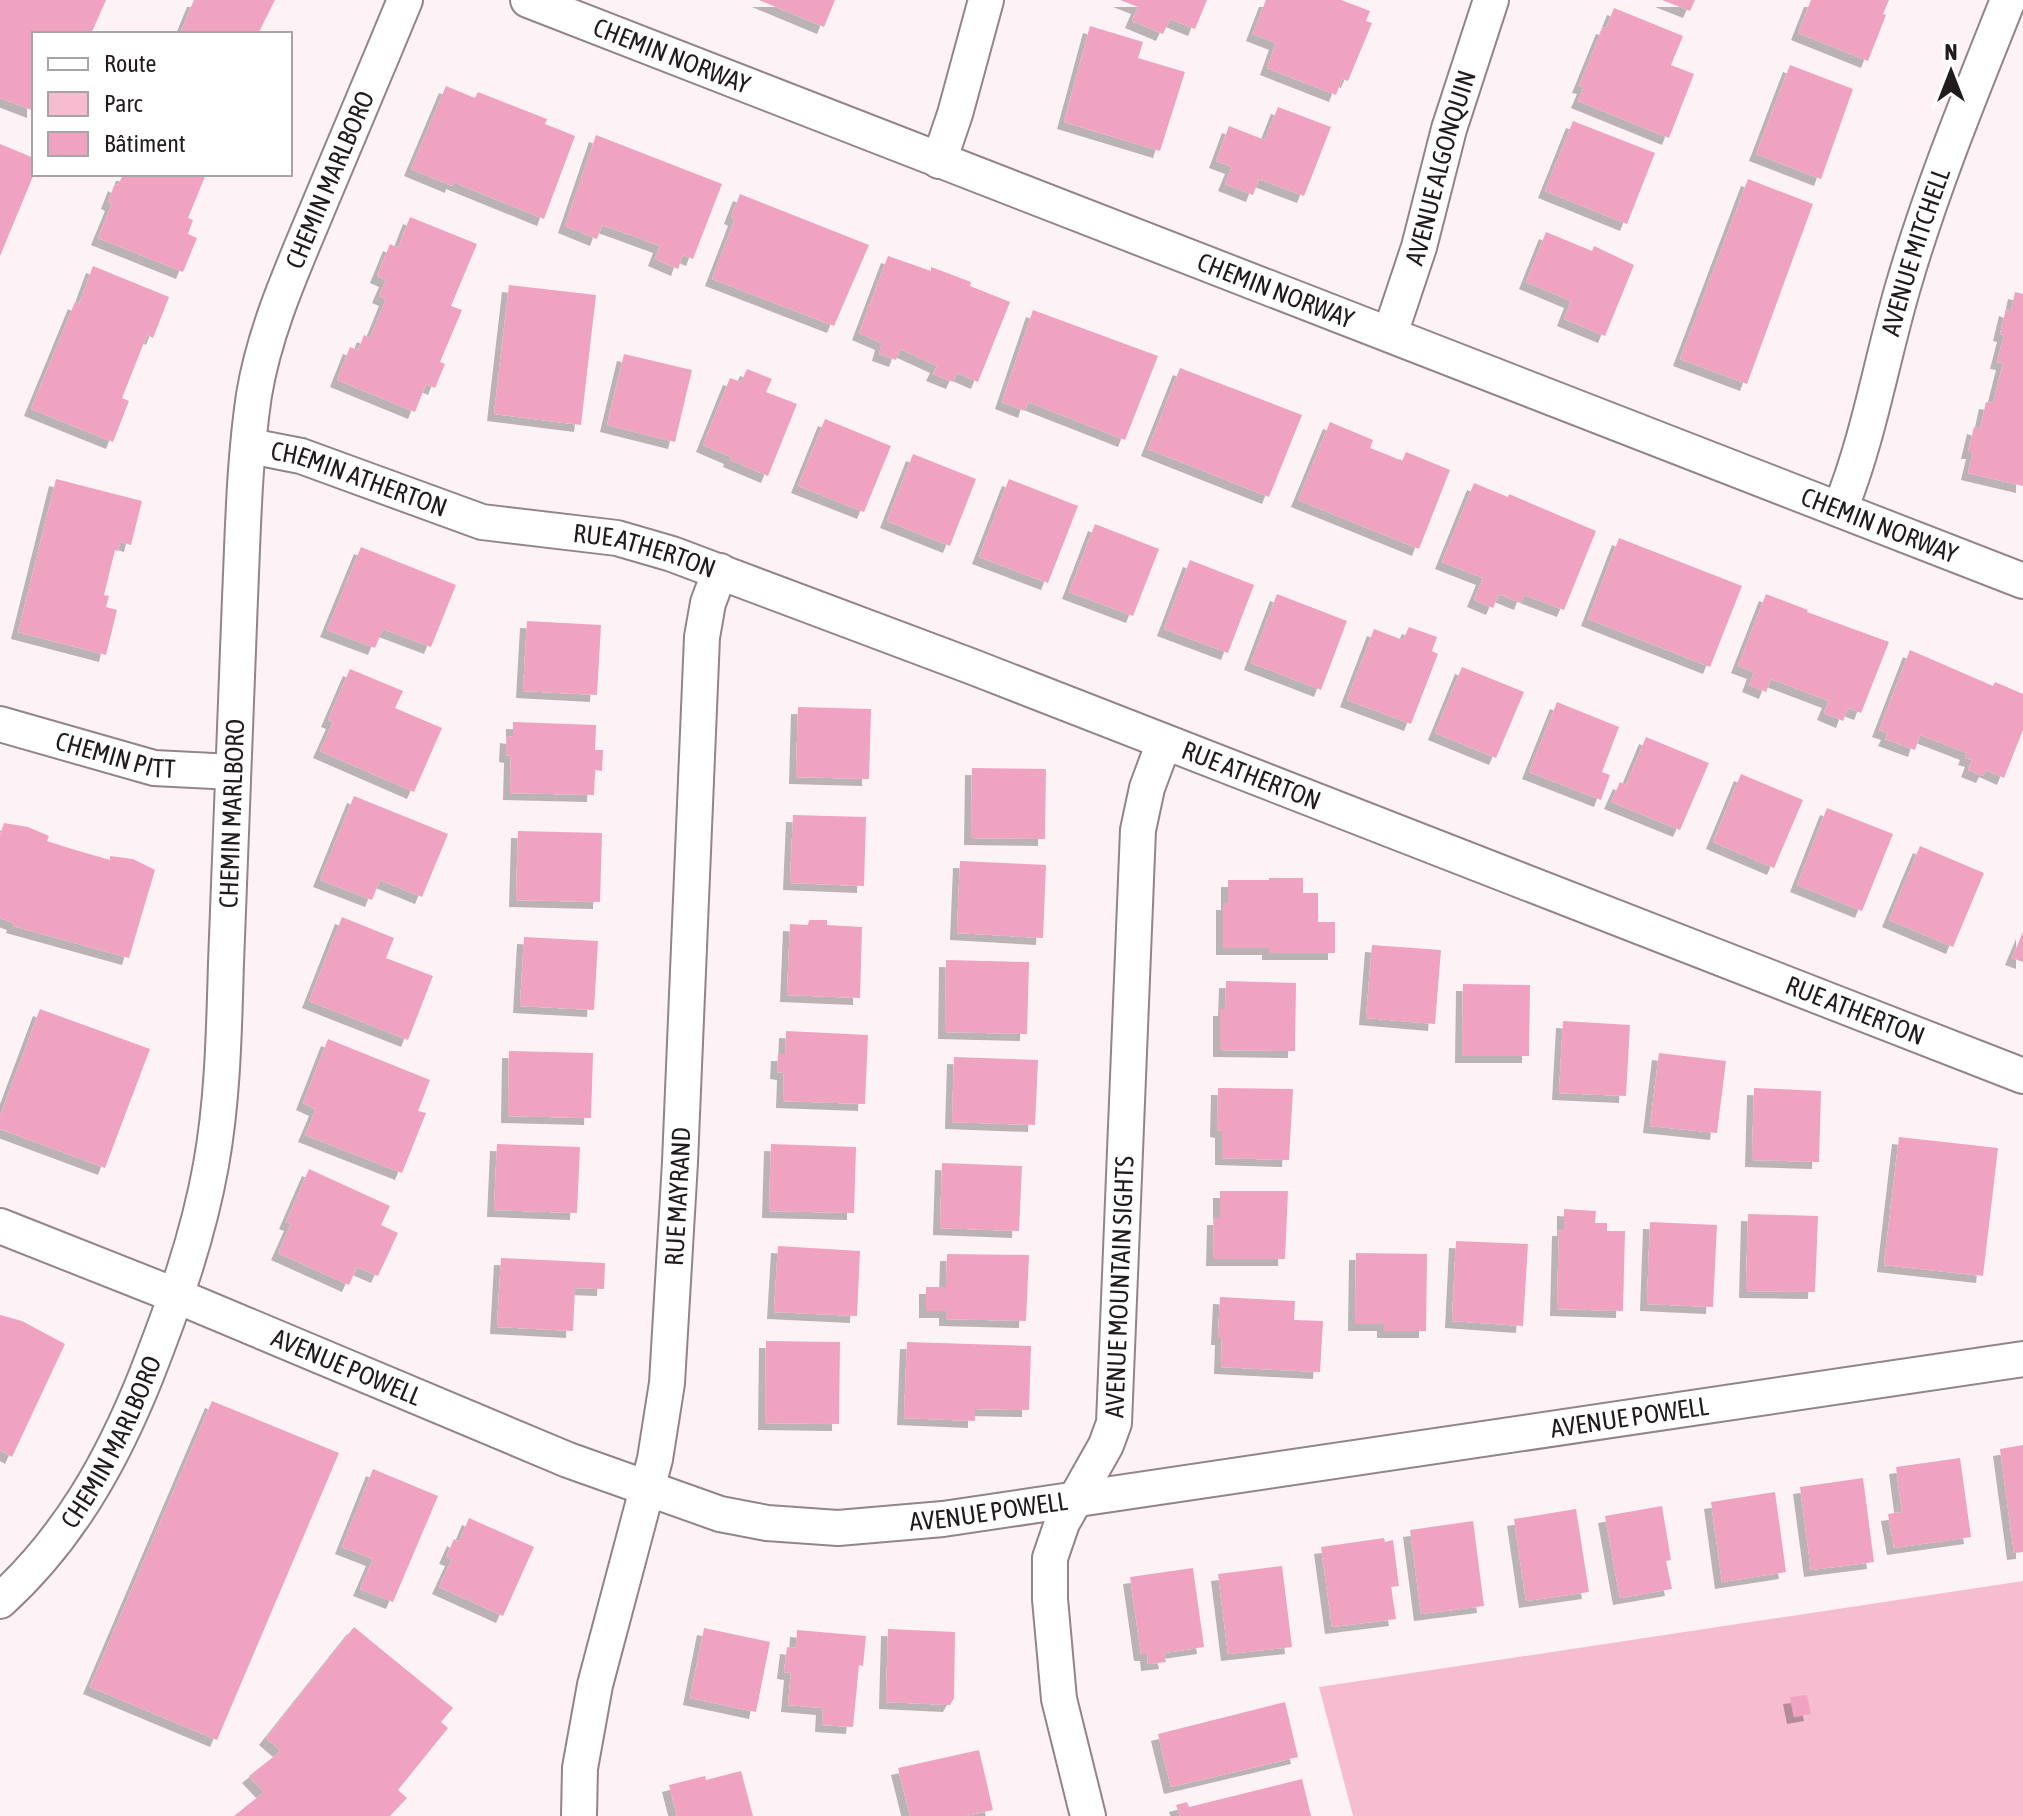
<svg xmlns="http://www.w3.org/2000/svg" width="2023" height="1816" font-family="'Asap Condensed',sans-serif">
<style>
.green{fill:#f6bdd1}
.building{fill:#efa3c0;filter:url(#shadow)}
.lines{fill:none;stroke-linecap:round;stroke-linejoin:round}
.minor-casing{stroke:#928489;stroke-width:38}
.minor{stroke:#fff;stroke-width:34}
.labels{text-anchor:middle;stroke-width:7;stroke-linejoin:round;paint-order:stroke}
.street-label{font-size:26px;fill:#211b1d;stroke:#fff}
</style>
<defs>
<filter id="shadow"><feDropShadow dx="-7" dy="7" stdDeviation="0" flood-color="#0004"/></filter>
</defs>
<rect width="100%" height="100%" fill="#fdf3f7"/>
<polygon class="green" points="2023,1581 2023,1816 1353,1816 1319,1687"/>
<g class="building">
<polygon points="0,0 106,0 91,34 34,34 34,111 0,98"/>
<polygon points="194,0 275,0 258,34 180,34"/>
<polygon points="759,0 835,0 824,27"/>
<polygon points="1120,0 1207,0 1195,29 1170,19 1163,34 1132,21 1138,7"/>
<polygon points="1266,0 1341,0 1370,11 1366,21 1372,23 1348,81 1342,79 1336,95 1267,68 1276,43 1253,34"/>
<polygon points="1662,0 1695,0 1690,11"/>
<polygon points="1811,0 1889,0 1883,14 1886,15 1868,61 1798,33"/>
<polygon points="1614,8 1683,36 1671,65 1694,74 1669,138 1578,101 1584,87 1579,86 1603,27 1606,28"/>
<polygon points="1090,26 1143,42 1138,58 1185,72 1160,151 1064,122"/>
<polygon points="1790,65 1853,89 1821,179 1756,154"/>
<polygon points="446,86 475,98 478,92 547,119 545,124 575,136 544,219 453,182 452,186 411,169"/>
<polygon points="1278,107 1331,127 1304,196 1259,179 1253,195 1225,184 1232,167 1216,161 1229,126 1265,140"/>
<polygon points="1573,121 1655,153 1627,224 1545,191"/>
<polygon points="596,135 722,184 693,259 683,255 678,269 655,259 660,246 630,235 602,225 597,239 565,226"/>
<polygon points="0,144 34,158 34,174 0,256"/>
<polygon points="123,174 206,174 188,218 193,220 188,234 197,238 183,272 98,238 112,204 108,202 115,184 118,186"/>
<polygon points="1748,179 1813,204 1747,384 1680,359"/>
<polygon points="740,194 869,245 834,326 712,279 735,219 731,217"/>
<polygon points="410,217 477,244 451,306 462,310 440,362 445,364 435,388 426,384 415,412 337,380 350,347 358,350 364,335 370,338 386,299 379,296 386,280 377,276 390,244 398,248"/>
<polygon points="1546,232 1592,251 1594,246 1634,265 1605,336 1564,319 1571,301 1526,282"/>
<polygon points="888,256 931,271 931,267 950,274 971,282 970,286 1010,302 978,382 957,373 953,382 933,374 937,366 900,349 896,360 879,354 882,343 859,333"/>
<polygon points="93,266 169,297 153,338 147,335 122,398 129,401 113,442 31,409 75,302 79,304"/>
<polygon points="509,285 596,295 581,425 494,414"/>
<polygon points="2015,292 2023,294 2023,486 1968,473 1973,452 1968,452 1974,427 1980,429 1986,402 1993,403 2003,363 1997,362 2004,335 2000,334 2006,309 2011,311"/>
<polygon points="1033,310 1158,356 1125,440 1028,402 1025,411 1002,402"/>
<polygon points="624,354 692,370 675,442 607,425"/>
<polygon points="1180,368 1302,415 1269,497 1148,449"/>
<polygon points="747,369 772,379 766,392 797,404 768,476 730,460 731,457 703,445 730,378 741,382"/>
<polygon points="825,419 891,446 864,512 798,486"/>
<polygon points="1330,422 1373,440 1370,448 1388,455 1402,461 1406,452 1450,470 1419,549 1298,500"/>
<polygon points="913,454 976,479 950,546 887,521"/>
<polygon points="56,479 142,501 131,545 120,542 118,551 115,550 104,595 109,596 106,607 117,610 106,655 18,632"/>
<polygon points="1009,479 1078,506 1048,583 979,557"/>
<polygon points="1474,483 1508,497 1509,494 1596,531 1564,610 1524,595 1521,603 1499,594 1493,608 1474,600 1483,578 1442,562"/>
<polygon points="1095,524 1159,549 1133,616 1069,592"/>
<polygon points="1619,538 1742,586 1710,667 1588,619"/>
<polygon points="361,547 456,585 431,647 383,629 375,648 327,630"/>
<polygon points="1190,560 1254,585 1228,653 1164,629"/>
<polygon points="1277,594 1347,621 1321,690 1251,663"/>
<polygon points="1766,594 1808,610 1807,612 1889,642 1861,713 1848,708 1843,721 1824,713 1829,701 1771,679 1766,692 1749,685 1754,672 1738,666"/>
<polygon points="527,621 601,625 597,695 523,691"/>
<polygon points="1409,627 1437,637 1432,651 1438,654 1411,724 1347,700 1374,629 1403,640"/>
<polygon points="1910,650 1993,686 1995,682 2023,694 2023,730 2004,778 1986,770 1983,776 1968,770 1972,760 1965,758 1967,753 1920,735 1915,750 1885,739 1888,733 1879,730"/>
<polygon points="1462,667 1524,692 1496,758 1435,733"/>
<polygon points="350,669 403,691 395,708 442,728 414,792 320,751 333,722 328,720"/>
<polygon points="1557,702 1619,727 1602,772 1610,775 1601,800 1529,772"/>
<polygon points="798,707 871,709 869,779 796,777"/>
<polygon points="513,722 596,725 595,750 603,750 602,771 595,770 594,795 510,793 511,756 506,755 507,736 513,737"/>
<polygon points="1646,737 1709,763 1680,830 1611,802 1620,782 1626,785"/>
<polygon points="972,768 1046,769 1045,839 971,838"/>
<polygon points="1741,774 1803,800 1774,868 1713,842"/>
<polygon points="354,796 448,834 422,897 380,880 372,900 320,880"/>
<polygon points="1827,808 1893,834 1862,911 1797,885"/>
<polygon points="793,815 866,817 864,886 790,883"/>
<polygon points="4,823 28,827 49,836 47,841 72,849 110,860 110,856 133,859 155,870 129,958 13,926 14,923 0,918 0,835"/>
<polygon points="518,831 602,833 600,902 516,900"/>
<polygon points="1920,846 1984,873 1953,947 1889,920"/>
<polygon points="960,861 1046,865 1043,938 957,933"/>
<polygon points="1269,878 1303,878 1303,893 1318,893 1318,922 1335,922 1335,953 1269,953 1269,948 1223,948 1223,903 1228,903 1228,880 1269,880"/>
<polygon points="342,917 394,938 386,958 433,976 408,1040 309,1001"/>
<polygon points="809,920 827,920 827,925 862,927 860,998 787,995 790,924 808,925"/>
<polygon points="2023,932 2023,962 2012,958"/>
<polygon points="524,937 598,941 594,1010 520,1006"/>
<polygon points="1372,945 1441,950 1435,1024 1366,1018"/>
<polygon points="946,960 1029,962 1027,1034 945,1032"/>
<polygon points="1226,981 1296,983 1295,1051 1220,1050 1220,1009 1225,1009"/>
<polygon points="1463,984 1530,985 1529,1056 1462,1056"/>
<polygon points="40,1009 150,1049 105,1168 0,1129 0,1116"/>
<polygon points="1563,1021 1630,1025 1626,1096 1559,1093"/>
<polygon points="786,1031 868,1035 865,1104 783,1101 784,1073 777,1072 778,1054 785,1054"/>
<polygon points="328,1039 430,1080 418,1111 426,1113 402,1173 305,1135 316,1109 303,1103"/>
<polygon points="509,1051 593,1053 591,1118 508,1116"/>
<polygon points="1659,1053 1726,1061 1717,1133 1650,1126"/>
<polygon points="954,1057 1038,1060 1035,1125 952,1122"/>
<polygon points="1218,1088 1293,1089 1289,1160 1222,1158 1222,1131 1217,1130"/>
<polygon points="1754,1088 1821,1091 1819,1162 1752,1160"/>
<polygon points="1899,1137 1998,1148 1983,1276 1884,1265"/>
<polygon points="497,1144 580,1147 577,1213 494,1210"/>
<polygon points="771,1144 856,1147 854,1213 769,1211"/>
<polygon points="942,1163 1022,1166 1019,1231 940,1228"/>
<polygon points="309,1169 390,1206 381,1225 398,1233 378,1276 357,1267 349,1285 278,1253 291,1224 286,1222"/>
<polygon points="1220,1191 1288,1191 1285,1259 1213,1259 1214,1218 1220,1218"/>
<polygon points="1564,1209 1596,1211 1595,1223 1607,1223 1607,1231 1625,1231 1623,1311 1557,1309 1559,1229 1564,1229"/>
<polygon points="1748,1214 1818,1216 1815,1292 1746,1291"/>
<polygon points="1650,1222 1717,1225 1713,1307 1647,1304"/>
<polygon points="1456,1241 1528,1244 1523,1326 1452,1321"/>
<polygon points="778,1246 860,1251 857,1316 774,1312"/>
<polygon points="1356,1253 1427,1254 1426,1331 1384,1331 1384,1324 1355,1324"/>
<polygon points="947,1254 1029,1255 1026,1321 946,1319 946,1311 926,1311 926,1287 946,1287"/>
<polygon points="501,1258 605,1263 604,1289 575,1288 573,1331 497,1327"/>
<polygon points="1220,1297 1295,1301 1294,1320 1323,1321 1320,1372 1221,1367 1222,1338 1218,1338"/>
<polygon points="0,1315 22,1321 65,1344 12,1457 0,1450"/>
<polygon points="766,1341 840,1342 839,1424 765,1423"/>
<polygon points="907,1342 1031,1346 1029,1410 975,1409 975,1421 904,1418"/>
<polygon points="212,1401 339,1453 217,1740 90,1687"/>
<polygon points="2023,1445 2023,1552 2014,1553 2000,1449"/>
<polygon points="1960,1458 1971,1537 1894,1548 1888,1514 1902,1512 1896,1467"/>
<polygon points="373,1469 438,1496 393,1602 360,1589 373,1559 342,1547"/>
<polygon points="1863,1478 1874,1562 1811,1570 1800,1487"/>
<polygon points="1775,1492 1786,1572 1722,1582 1711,1502"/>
<polygon points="1662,1506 1671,1560 1666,1561 1672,1589 1620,1598 1605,1516"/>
<polygon points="1576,1509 1589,1592 1526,1601 1514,1519"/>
<polygon points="469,1518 534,1547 503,1616 439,1587 452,1559 446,1557 454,1539 459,1542"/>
<polygon points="1473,1521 1484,1606 1421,1614 1410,1530"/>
<polygon points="1384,1538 1385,1542 1393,1540 1399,1586 1391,1587 1396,1619 1332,1627 1321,1547"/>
<polygon points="1282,1566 1292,1647 1228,1654 1218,1574"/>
<polygon points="1193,1568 1204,1647 1164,1653 1166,1662 1148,1664 1147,1654 1141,1654 1130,1577"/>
<polygon points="354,1627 453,1708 441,1722 448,1728 398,1790 407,1798 390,1816 234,1816 264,1792 249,1776 281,1751 266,1738"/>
<polygon points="704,1628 770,1642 756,1712 690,1698"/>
<polygon points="888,1629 955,1632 954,1698 950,1705 886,1702"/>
<polygon points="797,1630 866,1636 863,1666 859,1665 853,1727 822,1725 823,1708 788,1705 791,1673 784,1672 787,1647 796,1648"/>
<polygon points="1807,1695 1811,1714 1794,1717 1790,1697"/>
<polygon points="1285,1702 1298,1757 1171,1787 1158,1734"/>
<polygon points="979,1750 993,1810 965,1816 910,1816 898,1768"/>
<polygon points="741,1771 753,1816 677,1816 669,1785 705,1776 706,1780"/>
<polygon points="1302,1779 1311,1816 1180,1816 1176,1805 1187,1802 1189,1807"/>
</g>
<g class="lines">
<defs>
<g id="minor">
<path id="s1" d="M528,0L2023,581"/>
<polyline points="939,161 955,114 986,0"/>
<path id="s2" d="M1390,334L1419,247L1449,129L1491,0"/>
<path id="s3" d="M250,446L301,456L482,522L617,538L672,554L973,667L2023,1076"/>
<path id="s4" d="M1840,509C1870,435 1882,356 1905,280C1933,185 1971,93 2008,0"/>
<path id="s5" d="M0,724L154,768L233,772"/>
<path id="s6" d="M0,1226L177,1296L568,1460L720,1514L767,1523L838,1528L943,1519L2023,1359"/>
<path id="s7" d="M0,1601C69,1538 112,1461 146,1376C173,1307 198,1238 211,1165C223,1098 224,1030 226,963C231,841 235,720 240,598C243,531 244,462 254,395C265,328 294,266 320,203C348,136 377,68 405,0"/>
<path id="s8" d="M579,1816L580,1768L595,1685L655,1459L667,1383L680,1162L702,637L708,603L720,571"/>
<path id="s9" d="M1088,1816L1059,1699L1050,1599V1558L1062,1523L1106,1445L1114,1423L1138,830L1147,788L1164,742"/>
</g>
</defs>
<use href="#minor" class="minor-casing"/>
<use href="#minor" class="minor"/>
</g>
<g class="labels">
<g class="street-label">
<text dy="9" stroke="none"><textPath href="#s1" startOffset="154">CHEMIN NORWAY</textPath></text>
<text dy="9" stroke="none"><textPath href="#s2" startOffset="174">AVENUE ALGONQUIN</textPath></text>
<text dy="9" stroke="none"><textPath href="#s7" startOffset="1492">CHEMIN MARLBORO</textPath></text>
<text dy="9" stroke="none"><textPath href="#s4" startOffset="268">AVENUE MITCHELL</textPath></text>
<text dy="9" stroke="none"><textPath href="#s1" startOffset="802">CHEMIN NORWAY</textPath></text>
<text dy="9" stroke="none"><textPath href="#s3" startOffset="114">CHEMIN ATHERTON</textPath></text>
<text dy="9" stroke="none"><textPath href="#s1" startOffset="1450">CHEMIN NORWAY</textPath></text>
<text dy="9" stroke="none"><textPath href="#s3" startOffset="410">RUE ATHERTON</textPath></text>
<text dy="9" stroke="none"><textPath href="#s5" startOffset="120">CHEMIN PITT</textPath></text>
<text dy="9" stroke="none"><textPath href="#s3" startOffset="1058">RUE ATHERTON</textPath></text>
<text dy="9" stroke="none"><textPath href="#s7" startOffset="844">CHEMIN MARLBORO</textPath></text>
<text dy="9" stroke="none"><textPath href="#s3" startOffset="1706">RUE ATHERTON</textPath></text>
<text dy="9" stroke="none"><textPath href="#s8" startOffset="630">RUE MAYRAND</textPath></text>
<text dy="9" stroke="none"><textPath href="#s9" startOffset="548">AVENUE MOUNTAIN SIGHTS</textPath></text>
<text dy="9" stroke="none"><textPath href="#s6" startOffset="374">AVENUE POWELL</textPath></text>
<text dy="9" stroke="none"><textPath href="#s6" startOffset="1694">AVENUE POWELL</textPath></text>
<text dy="9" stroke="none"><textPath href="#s7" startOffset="196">CHEMIN MARLBORO</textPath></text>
<text dy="9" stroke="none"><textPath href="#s6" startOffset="1046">AVENUE POWELL</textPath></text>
</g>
</g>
<rect x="32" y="32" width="260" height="144" fill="#ffffff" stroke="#a6a4a5" stroke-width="2"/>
<rect x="48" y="58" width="40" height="12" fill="#ffffff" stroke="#a6a4a5" stroke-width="2"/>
<text x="104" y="72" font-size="24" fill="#211b1d">Route</text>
<rect x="48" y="92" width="40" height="24" fill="#f6bdd1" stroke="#a6a4a5" stroke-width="2"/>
<text x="104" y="112" font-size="24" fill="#211b1d">Parc</text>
<rect x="48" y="132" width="40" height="24" fill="#efa3c0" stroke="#a6a4a5" stroke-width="2"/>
<text x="104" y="152" font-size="24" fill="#211b1d">Bâtiment</text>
<g transform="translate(1951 72)" stroke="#ffffff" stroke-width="6" paint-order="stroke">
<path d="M0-6L14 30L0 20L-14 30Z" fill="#211b1d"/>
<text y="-12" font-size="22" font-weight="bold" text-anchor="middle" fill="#211b1d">N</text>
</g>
</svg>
